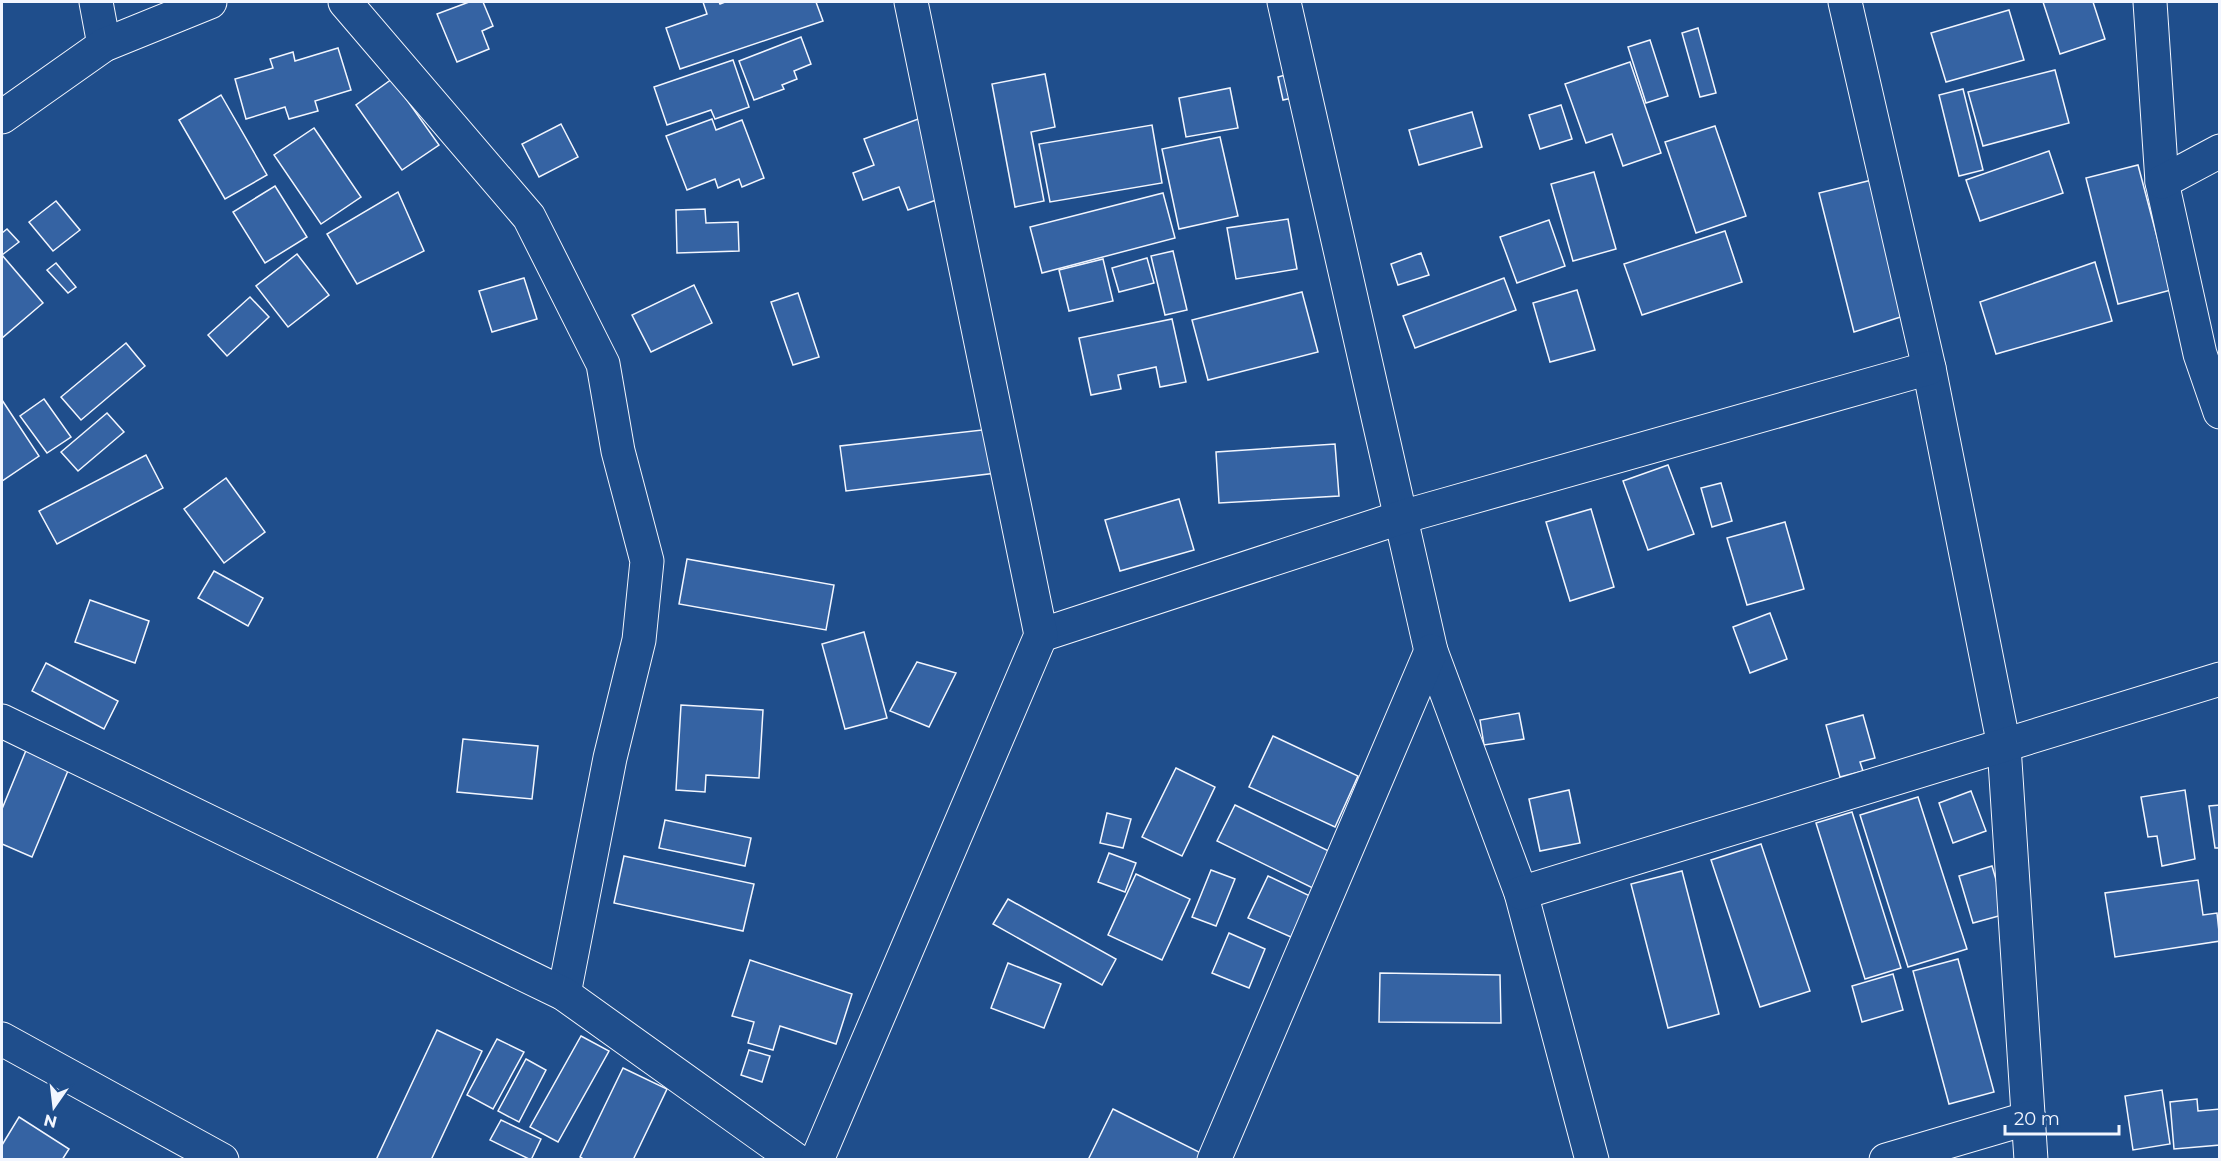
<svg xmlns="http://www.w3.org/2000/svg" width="2221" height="1161" font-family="Montserrat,sans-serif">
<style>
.building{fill:#3563a3;stroke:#f2f6ff;stroke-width:1.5}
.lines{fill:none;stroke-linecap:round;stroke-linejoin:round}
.minor-casing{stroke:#f2f6ff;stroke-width:35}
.tertiary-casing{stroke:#f2f6ff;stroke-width:35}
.minor{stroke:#1f4e8c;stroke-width:33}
.tertiary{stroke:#1f4e8c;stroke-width:33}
</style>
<rect width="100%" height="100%" fill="#1f4e8c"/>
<g class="building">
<polygon points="469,2 483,2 493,26 482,31 489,49 457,62 437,14"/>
<polygon points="703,2 719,2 720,4 725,2 816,2 823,21 680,69 666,28 707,14"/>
<polygon points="2043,2 2093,2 2105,39 2060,54"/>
<polygon points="2009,10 2024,60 1946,82 1931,33"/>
<polygon points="1698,28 1716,93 1700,97 1682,33"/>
<polygon points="801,37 811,64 794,71 797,79 782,85 784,89 754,100 739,61"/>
<polygon points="1650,40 1668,96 1646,103 1628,47"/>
<polygon points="338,48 351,90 315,101 318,111 289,119 285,107 246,119 235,79 273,68 270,59 293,52 295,61"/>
<polygon points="733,60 749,107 715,119 711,110 667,125 654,87"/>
<polygon points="1630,62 1661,153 1623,166 1612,134 1586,143 1565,84"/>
<polygon points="2055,70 2069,123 1983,146 1968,92"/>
<polygon points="1296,72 1301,96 1283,100 1278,77"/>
<polygon points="1045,74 1055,127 1031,132 1044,201 1015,207 992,84"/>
<polygon points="392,79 439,145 402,170 356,105"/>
<polygon points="1230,88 1238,128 1186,137 1179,98"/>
<polygon points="1963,89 1983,170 1959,176 1939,95"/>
<polygon points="221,95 267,175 225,199 179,120"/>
<polygon points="1561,105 1572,139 1540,149 1529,115"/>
<polygon points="1472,112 1482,147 1419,165 1409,130"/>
<polygon points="929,115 942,198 908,210 899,187 863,200 853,173 874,165 864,139"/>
<polygon points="712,119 716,130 742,120 764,178 742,187 739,179 718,188 715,179 687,190 666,136"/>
<polygon points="561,124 578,157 539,177 522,144"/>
<polygon points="1152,125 1162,183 1050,202 1039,144"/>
<polygon points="1715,126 1746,216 1696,233 1665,142"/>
<polygon points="314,128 361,197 321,224 274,155"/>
<polygon points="1220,137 1238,216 1179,229 1162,149"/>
<polygon points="2049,151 2063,193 1980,221 1966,180"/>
<polygon points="2138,165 2171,290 2118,304 2086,178"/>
<polygon points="1594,172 1616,249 1573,261 1551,184"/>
<polygon points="1880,178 1913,313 1854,332 1819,193"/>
<polygon points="275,186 307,237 265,263 233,212"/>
<polygon points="398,192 424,251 357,284 327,234"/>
<polygon points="1163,193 1175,238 1042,273 1030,227"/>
<polygon points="56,201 80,230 53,251 29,222"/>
<polygon points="705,209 706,223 738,222 739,251 677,253 676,210"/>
<polygon points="1288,219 1297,269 1236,279 1227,228"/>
<polygon points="1549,220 1565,266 1517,283 1500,237"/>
<polygon points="7,229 19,242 2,255 43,303 2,338 2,233"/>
<polygon points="1725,231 1742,282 1642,315 1624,264"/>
<polygon points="1173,251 1187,310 1165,315 1151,256"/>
<polygon points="1421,253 1429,275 1398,285 1391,264"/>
<polygon points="297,254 329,295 288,327 256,286"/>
<polygon points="1147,258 1154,283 1119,292 1112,268"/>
<polygon points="1103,259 1113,301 1069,311 1059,270"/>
<polygon points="2095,262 2112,321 1996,354 1980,302"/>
<polygon points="56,263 76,287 68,293 47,270"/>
<polygon points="524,278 537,319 492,332 479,291"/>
<polygon points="1504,278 1516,310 1415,348 1403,316"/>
<polygon points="694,285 712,323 651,352 632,315"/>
<polygon points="1577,290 1595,350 1550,362 1533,303"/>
<polygon points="1302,292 1318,352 1208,380 1192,320"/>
<polygon points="798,293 819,357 793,365 771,302"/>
<polygon points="250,297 269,317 227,356 208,335"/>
<polygon points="1172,319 1186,382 1160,387 1156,367 1118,375 1121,389 1091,395 1079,338"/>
<polygon points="126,343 145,366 81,420 61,397"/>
<polygon points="44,399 71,437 47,453 20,416"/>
<polygon points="2,400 39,456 2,481"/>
<polygon points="107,413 124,432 78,471 61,452"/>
<polygon points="1000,428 1005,472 846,491 840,446"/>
<polygon points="1335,444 1339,496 1219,503 1216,452"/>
<polygon points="146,455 163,488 57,544 39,511"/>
<polygon points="1668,465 1694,534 1648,550 1623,481"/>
<polygon points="226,478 265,532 224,563 184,509"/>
<polygon points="1721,483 1732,521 1712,527 1701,488"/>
<polygon points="1179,499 1194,550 1120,571 1105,520"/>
<polygon points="1591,509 1614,587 1570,601 1546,522"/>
<polygon points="1785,522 1804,589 1747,605 1727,538"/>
<polygon points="687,559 834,585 826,630 679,604"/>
<polygon points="214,571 263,598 248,626 198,598"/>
<polygon points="90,600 149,621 135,663 75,642"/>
<polygon points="1770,613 1787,659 1750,673 1733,627"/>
<polygon points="864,632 887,718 845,729 822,644"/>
<polygon points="917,662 956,673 929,727 890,711"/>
<polygon points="46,663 118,701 104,729 32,691"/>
<polygon points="681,705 763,710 759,778 706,775 705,792 676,790"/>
<polygon points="1519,713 1524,739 1484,745 1480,720"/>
<polygon points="1863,715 1875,758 1860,762 1863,771 1840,777 1826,725"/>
<polygon points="1273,736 1358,776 1335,827 1249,787"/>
<polygon points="463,739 538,746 532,799 457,792"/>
<polygon points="27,748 70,766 32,857 2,844 2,809"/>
<polygon points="1176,768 1215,787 1182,856 1142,837"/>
<polygon points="1569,790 1580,843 1540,851 1529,799"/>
<polygon points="2185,790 2195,859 2162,866 2157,836 2148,837 2141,797"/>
<polygon points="1971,791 1986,831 1953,843 1939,803"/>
<polygon points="1918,797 1967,949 1908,967 1860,815"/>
<polygon points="1235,805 1345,859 1327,895 1217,841"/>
<polygon points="2220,805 2220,848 2215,848 2209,806"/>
<polygon points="1852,812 1901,968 1865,979 1816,823"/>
<polygon points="1107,813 1131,819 1123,848 1100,843"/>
<polygon points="665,820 751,838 745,866 659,848"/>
<polygon points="1761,844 1810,991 1760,1007 1711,860"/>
<polygon points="1109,853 1136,863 1125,892 1098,882"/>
<polygon points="624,856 754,884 743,931 614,903"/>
<polygon points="1992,866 2006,914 1973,923 1959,876"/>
<polygon points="1211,870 1235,879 1216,926 1192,917"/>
<polygon points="1682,871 1719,1014 1668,1028 1631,884"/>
<polygon points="1136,874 1190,899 1162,960 1108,935"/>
<polygon points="1268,876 1310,896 1291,937 1248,918"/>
<polygon points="2198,880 2203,915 2217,913 2220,941 2115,957 2105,893"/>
<polygon points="1008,899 1116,959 1102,985 993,924"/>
<polygon points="1229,933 1265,949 1249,988 1212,973"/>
<polygon points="1958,959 1994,1092 1949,1104 1913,971"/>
<polygon points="750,960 852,994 836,1044 780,1026 773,1050 748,1043 754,1022 732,1016"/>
<polygon points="1008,963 1061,984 1044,1028 991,1008"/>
<polygon points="1380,973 1500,975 1501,1023 1379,1022"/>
<polygon points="1893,974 1903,1010 1862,1022 1852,986"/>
<polygon points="437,1030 482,1051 431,1160 376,1160"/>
<polygon points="581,1036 609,1051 558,1142 530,1127"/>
<polygon points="497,1039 524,1052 493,1109 467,1095"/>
<polygon points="749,1050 770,1056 762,1082 741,1075"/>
<polygon points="526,1059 546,1070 519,1122 498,1111"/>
<polygon points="623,1068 667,1089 633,1160 585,1160 580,1157"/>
<polygon points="2162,1090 2170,1144 2133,1150 2125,1096"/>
<polygon points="2197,1099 2198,1111 2220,1109 2220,1145 2174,1149 2170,1102"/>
<polygon points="1113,1109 1201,1153 1198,1160 1088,1160"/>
<polygon points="19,1117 69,1149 62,1160 2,1160 2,1145"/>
<polygon points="501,1120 541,1139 531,1160 490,1140"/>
</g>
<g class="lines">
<defs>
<g id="minor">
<polyline points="96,2 104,45"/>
<polyline points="345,2 529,217 603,364 618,451 647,561 639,640 610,758 564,994"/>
<polyline points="1284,2 1431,651 1521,893 1592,1160"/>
<polyline points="1845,2 1929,368 2004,746 2031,1160"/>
<polyline points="2150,2 2162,182 2200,354 2220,412"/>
<polyline points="2162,182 2220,151"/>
<polyline points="1041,635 1402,517 1929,368"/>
<polyline points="2,721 564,994 796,1160"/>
<polyline points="1521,893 2220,679"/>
<polyline points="2,1039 222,1160"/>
<polyline points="817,1160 1041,635 911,2"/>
<polyline points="1214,1160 1431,651"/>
<polyline points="1886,1160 2029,1118"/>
</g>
<polyline id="tertiary" points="2,117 104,45 210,2"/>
</defs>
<use href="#minor" class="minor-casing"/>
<use href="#tertiary" class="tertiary-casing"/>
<use href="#minor" class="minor"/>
<use href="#tertiary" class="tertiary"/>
</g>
<rect width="2221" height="1161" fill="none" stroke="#f2f6ff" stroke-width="6"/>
<g transform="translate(54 1107) rotate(194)" stroke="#1f4e8c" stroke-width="4.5" paint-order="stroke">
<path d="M0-4.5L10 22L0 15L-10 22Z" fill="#f2f6ff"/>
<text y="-9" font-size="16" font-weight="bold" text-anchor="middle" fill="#f2f6ff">N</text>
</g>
<path d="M2005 1125v9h114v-9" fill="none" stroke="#f2f6ff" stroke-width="3"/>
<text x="2014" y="1125" font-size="18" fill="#f2f6ff" stroke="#1f4e8c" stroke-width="4.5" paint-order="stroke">20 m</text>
</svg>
